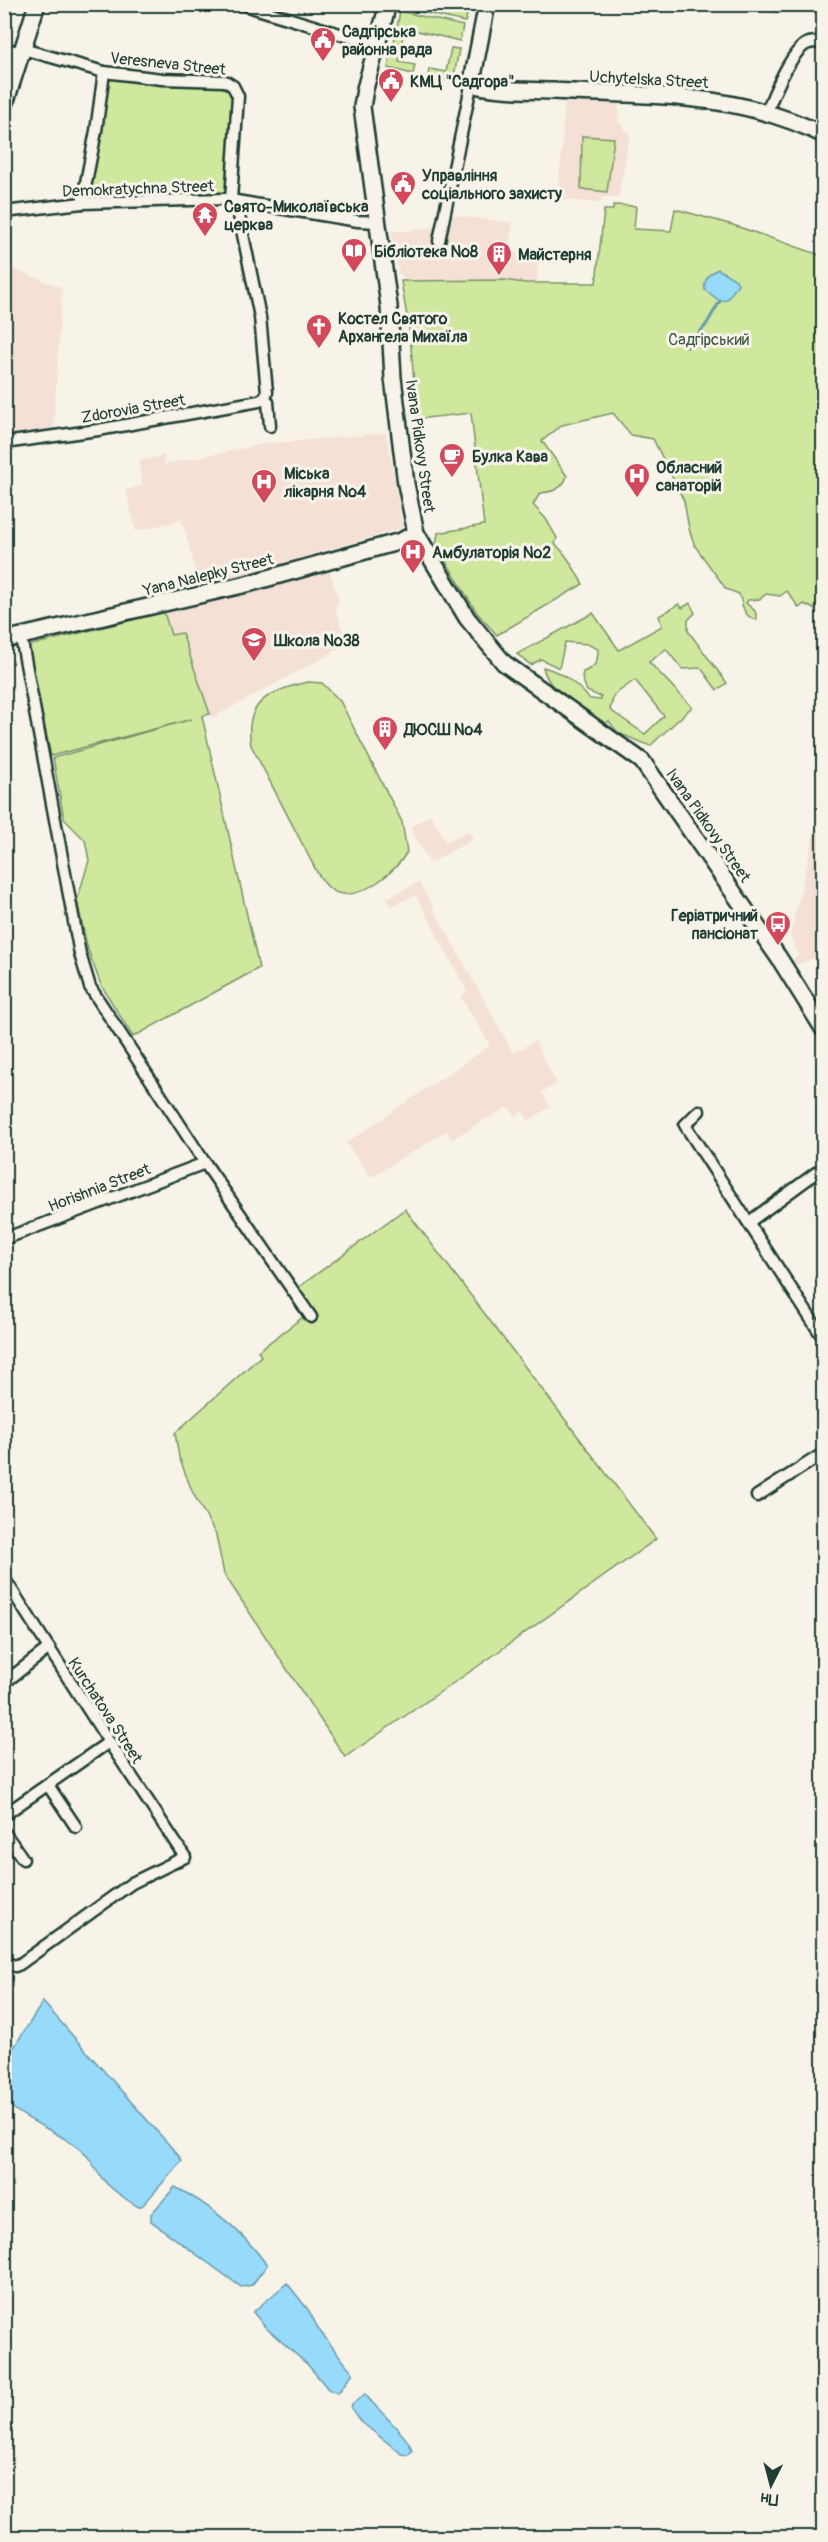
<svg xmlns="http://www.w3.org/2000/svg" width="828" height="2542" font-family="Pangolin,sans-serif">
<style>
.built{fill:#f4e0d5}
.green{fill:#d0e89d;stroke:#789268;stroke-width:1.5;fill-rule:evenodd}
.water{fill:#98dafa;stroke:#689bab;stroke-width:1.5}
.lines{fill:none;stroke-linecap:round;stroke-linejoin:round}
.stream{stroke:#689bab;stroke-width:3}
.street-casing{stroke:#1f3d34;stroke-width:15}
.secondary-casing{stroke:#1f3d34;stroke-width:20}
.street{stroke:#f7f3e8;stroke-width:10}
.secondary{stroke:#f7f3e8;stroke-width:15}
.labels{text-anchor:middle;stroke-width:6;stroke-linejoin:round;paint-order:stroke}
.poi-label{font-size:16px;font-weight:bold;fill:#1f3d34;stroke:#f7f3e8;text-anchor:start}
.street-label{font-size:16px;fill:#1f3d34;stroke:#f7f3e8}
.park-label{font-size:16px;fill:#3a5744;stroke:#f7f3e8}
</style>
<rect width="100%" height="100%" fill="#f7f3e8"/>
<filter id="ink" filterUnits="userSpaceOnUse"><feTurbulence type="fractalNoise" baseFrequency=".0167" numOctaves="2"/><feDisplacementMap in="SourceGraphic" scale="12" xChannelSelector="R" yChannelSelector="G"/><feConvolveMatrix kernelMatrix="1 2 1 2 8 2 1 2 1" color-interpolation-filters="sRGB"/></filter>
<g filter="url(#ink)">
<g class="built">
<polygon points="565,99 619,102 618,122 630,134 618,198 602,197 600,203 558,199"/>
<polygon points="437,213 513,223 507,253 537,254 538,283 504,280 405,282 405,278 399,273 391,231 408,231 435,227"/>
<polygon points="4,265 62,288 53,430 5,436"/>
<polygon points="386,433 403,528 200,587 182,520 136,531 126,490 143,485 138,461 163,456 165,464 264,444"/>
<polygon points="329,570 339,601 335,609 348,644 212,718 182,633 171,635 165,612"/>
<polygon points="431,815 446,842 468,831 473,839 430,863 410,827"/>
<polygon points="823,824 823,954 794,966 791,961 799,955 790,936 815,830"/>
<polygon points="419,882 513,1053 535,1041 557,1084 542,1092 550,1107 528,1121 523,1111 516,1116 508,1107 452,1139 447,1131 371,1177 346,1143 488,1047 489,1043 461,997 467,991 416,895 391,906 387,898"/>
</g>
<g class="green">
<polygon points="466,4 466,7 469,8 465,22 404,8 405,5"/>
<polygon points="400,11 463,26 460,41 405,28 401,44 394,42"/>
<polygon points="451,48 459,49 453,82 428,77 429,69 446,72"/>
<polygon points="391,50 401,52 399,62 415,65 413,74 388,68"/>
<polygon points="104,72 242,90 237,197 144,195 80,200"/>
<polygon points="582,136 614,138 607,192 581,189"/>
<path d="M613,205L636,206L634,229L671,231L675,209L733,225L823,256V601L814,609L804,604L799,608L787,591L780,596L766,594L760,599L748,600L746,603L755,611L757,620C743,617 743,606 739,594L726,589L695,546L689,529L684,501L653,439L631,435L613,413L562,425L542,441L567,476C563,489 553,492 540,493L533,505L546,519L557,538L555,544C568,555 574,570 583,584L497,635L477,613L436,545L438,533L484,525L471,413L417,419L410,335L401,281L504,280L525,283H596L604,210H613Z"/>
<path d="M690,603L695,613L688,620V631L727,683L717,690L701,668L682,669L666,649L649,662L692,707L650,746L618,733L609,721L605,724C583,712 549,694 543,667C563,672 576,684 590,699L601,700V697L587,691L582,678L583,672C596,667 598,662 598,649L587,644L565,642L559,668L541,659L531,665L517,654L593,613L619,650L662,626L659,616L679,604L682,608ZM635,680L664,716L645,734L610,710L614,695Z"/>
<polygon points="164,612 171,635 182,633 210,714 202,716 259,968 133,1037 101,985 88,950 77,901 89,860 85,840 64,819 53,758 192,719 51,756 28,646"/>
<path d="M308,682L322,683L340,701L402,822L407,852C396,871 362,900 338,893C329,891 323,881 318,874L251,745C243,702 271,690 308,682Z"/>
<polygon points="405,1209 656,1539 484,1662 345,1757 224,1574 216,1535 192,1491 179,1457 175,1433 261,1356 258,1351 311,1311 295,1290"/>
</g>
<g class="water">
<path d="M718,269L736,280L738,284L727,300L720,301L705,290C703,281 709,273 718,269Z"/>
<path d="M43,2002L178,2155L182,2161L143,2205L139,2207C129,2202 108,2187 102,2178C96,2171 93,2162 86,2155C63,2132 28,2124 5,2101V2061Z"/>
<path d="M175,2187C212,2206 243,2232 267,2265L252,2285L241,2287L151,2221V2214Z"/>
<polygon points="287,2283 309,2311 319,2330 353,2373 338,2393 329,2390 308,2365 265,2327 253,2312"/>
<path d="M365,2394C376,2409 410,2437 412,2451L408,2455L402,2454L360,2421L351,2408L352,2404Z"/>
</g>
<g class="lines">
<g class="stream">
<polyline points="721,4 780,12 796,4"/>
<polyline points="687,347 706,325 720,301"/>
</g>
<defs>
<g id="street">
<polyline points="241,4 376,45"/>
<polyline points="4,48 21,53"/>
<polyline points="23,49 104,72 162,79 225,81 233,86 238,96 231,200"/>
<path d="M767,111C773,95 788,60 801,48C807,41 816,42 824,42"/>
<polyline points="236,201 260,317 267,392 265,398 268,402 270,426"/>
<polyline points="82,203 96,131 104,72"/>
<polyline points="4,212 82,203 224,199 358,221 379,222"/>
<polyline points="439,241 473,76"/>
<polyline points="4,443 98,430 259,401 265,398"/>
<polyline points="21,637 80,954 90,987 205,1163 311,1317"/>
<polyline points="699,1111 685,1125 824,1339"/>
<polyline points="749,1222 824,1167"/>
<polyline points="4,1239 205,1163"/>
<polyline points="757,1496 824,1453"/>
<polyline points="4,1578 109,1742 185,1857 132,1883 20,1964 15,1966 4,1962"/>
<polyline points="4,1683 49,1648"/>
<polyline points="48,1785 76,1827"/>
<polyline points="4,1815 109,1742"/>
<polyline points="4,1832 23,1859"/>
</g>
<g id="secondary">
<polyline points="388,4 365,89 362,107 389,306 393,378 406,484 416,533 467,618 504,663 642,761 779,958 824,1030"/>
<path d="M487,4L473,76L476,84L479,86C503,91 529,90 553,91C649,96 734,91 824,135"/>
<polyline points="4,107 37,4"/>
<polyline points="4,640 247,584 401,541 416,533"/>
</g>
</defs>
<use href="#street" class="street-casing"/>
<use href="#secondary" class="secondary-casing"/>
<use href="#street" class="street"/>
<use href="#secondary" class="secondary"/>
</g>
</g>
<defs>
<symbol id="civic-pin" viewBox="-11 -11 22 30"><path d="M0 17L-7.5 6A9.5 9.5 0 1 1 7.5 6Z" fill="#d1495b" stroke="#f7f3e8"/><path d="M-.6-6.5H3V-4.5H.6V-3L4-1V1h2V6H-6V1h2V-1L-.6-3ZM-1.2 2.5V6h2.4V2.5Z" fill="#fff"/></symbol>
<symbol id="temple-pin" viewBox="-11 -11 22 30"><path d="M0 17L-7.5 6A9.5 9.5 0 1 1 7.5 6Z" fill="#d1495b" stroke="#f7f3e8"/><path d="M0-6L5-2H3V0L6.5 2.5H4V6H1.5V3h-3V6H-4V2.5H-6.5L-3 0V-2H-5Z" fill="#fff"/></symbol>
<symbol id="library-pin" viewBox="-11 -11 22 30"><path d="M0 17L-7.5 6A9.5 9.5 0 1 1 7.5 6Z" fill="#d1495b" stroke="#f7f3e8"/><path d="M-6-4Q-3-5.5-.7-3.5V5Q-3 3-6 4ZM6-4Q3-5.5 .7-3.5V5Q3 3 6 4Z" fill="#fff"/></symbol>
<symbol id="building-pin" viewBox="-11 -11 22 30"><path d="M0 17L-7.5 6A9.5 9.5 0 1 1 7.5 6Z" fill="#d1495b" stroke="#f7f3e8"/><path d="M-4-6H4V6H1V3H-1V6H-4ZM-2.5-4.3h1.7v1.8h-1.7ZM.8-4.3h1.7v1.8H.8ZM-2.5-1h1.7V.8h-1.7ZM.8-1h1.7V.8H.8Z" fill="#fff"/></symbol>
<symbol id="church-pin" viewBox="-11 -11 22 30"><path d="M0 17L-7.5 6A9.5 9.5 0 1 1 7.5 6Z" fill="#d1495b" stroke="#f7f3e8"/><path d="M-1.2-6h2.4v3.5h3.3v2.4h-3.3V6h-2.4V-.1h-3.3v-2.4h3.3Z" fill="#fff"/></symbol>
<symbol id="cafe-pin" viewBox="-11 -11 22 30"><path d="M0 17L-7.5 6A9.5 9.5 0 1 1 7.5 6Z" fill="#d1495b" stroke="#f7f3e8"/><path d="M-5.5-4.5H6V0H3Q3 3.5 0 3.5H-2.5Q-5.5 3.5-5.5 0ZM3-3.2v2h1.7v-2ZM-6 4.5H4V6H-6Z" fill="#fff"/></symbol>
<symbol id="hospital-pin" viewBox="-11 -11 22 30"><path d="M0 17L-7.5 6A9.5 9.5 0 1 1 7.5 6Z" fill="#d1495b" stroke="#f7f3e8"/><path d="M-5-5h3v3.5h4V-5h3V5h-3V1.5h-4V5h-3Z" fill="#fff"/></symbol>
<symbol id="school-pin" viewBox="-11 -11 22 30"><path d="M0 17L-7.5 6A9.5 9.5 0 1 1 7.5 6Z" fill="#d1495b" stroke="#f7f3e8"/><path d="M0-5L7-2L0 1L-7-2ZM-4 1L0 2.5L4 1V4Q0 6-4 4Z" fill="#fff"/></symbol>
<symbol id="bus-pin" viewBox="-11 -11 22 30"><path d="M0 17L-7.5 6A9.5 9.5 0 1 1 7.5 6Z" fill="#d1495b" stroke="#f7f3e8"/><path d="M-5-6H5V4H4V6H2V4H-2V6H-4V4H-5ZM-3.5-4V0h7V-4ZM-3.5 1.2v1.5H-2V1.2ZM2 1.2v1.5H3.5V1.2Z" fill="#fff"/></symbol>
</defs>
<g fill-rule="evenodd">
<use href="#civic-pin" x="308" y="25" width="30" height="40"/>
<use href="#civic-pin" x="376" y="66" width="30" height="40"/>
<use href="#civic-pin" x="388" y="169" width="30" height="40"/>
<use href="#temple-pin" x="190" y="200" width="30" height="40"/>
<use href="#library-pin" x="339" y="236" width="30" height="40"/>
<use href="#building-pin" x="484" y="239" width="30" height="40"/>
<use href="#church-pin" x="304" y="312" width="30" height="40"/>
<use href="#cafe-pin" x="437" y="441" width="30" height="40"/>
<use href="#hospital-pin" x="622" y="461" width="30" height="40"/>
<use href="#hospital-pin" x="249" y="467" width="30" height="40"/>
<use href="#hospital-pin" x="398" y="537" width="30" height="40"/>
<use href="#school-pin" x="239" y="625" width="30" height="40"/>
<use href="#building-pin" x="370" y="714" width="30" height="40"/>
<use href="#bus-pin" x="763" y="909" width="30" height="40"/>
</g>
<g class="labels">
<g class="poi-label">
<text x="342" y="37">Садгірська<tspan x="342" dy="18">районна рада</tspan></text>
<text x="410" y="87">КМЦ "Садгора"</text>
<text x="422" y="181">Управління<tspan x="422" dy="18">соціального захисту</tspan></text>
<text x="224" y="212">Свято-Миколаївська<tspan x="224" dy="18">церква</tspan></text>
<text x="374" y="257">Бібліотека №8</text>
<text x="518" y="260">Майстерня</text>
<text x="338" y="324">Костел Святого<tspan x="338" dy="18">Архангела Михаїла</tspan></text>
<text x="472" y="462">Булка Кава</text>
<text x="656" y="473">Обласний<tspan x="656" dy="18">санаторій</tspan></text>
<text x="284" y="479">Міська<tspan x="284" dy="18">лікарня №4</tspan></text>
<text x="432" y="558">Амбулаторія №2</text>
<text x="274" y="646">Школа №38</text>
<text x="404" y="735">ДЮСШ №4</text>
<text x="758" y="921" text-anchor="end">Геріатричний<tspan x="758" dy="18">пансіонат</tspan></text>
</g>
<g class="street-label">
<text transform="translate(168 63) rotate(6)" y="6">Veresneva Street</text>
<text transform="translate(649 79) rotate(3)" y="6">Uchytelska Street</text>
<text transform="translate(138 188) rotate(-2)" y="6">Demokratychna Street</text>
<text transform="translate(133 408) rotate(-10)" y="6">Zdorovia Street</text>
<text transform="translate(421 446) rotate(82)" y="6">Ivana Pidkovy Street</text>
<text transform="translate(208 574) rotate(-14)" y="6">Yana Nalepky Street</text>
<text transform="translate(709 825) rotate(55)" y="6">Ivana Pidkovy Street</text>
<text transform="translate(99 1187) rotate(-21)" y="6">Horishnia Street</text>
<text transform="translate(106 1710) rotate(57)" y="6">Kurchatova Street</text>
</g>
<g class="park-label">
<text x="709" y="345">Садгірський</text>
</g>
</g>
<rect width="828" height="2542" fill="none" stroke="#f7f3e8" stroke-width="24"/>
<rect x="12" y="12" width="804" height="2518" fill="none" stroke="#1f3d34" stroke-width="2" filter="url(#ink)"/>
<g transform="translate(771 2485) rotate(186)" stroke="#f7f3e8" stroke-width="4.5" paint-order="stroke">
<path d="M0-4.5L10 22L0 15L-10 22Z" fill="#1f3d34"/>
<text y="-9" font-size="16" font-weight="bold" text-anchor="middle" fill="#1f3d34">Пн</text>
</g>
</svg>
